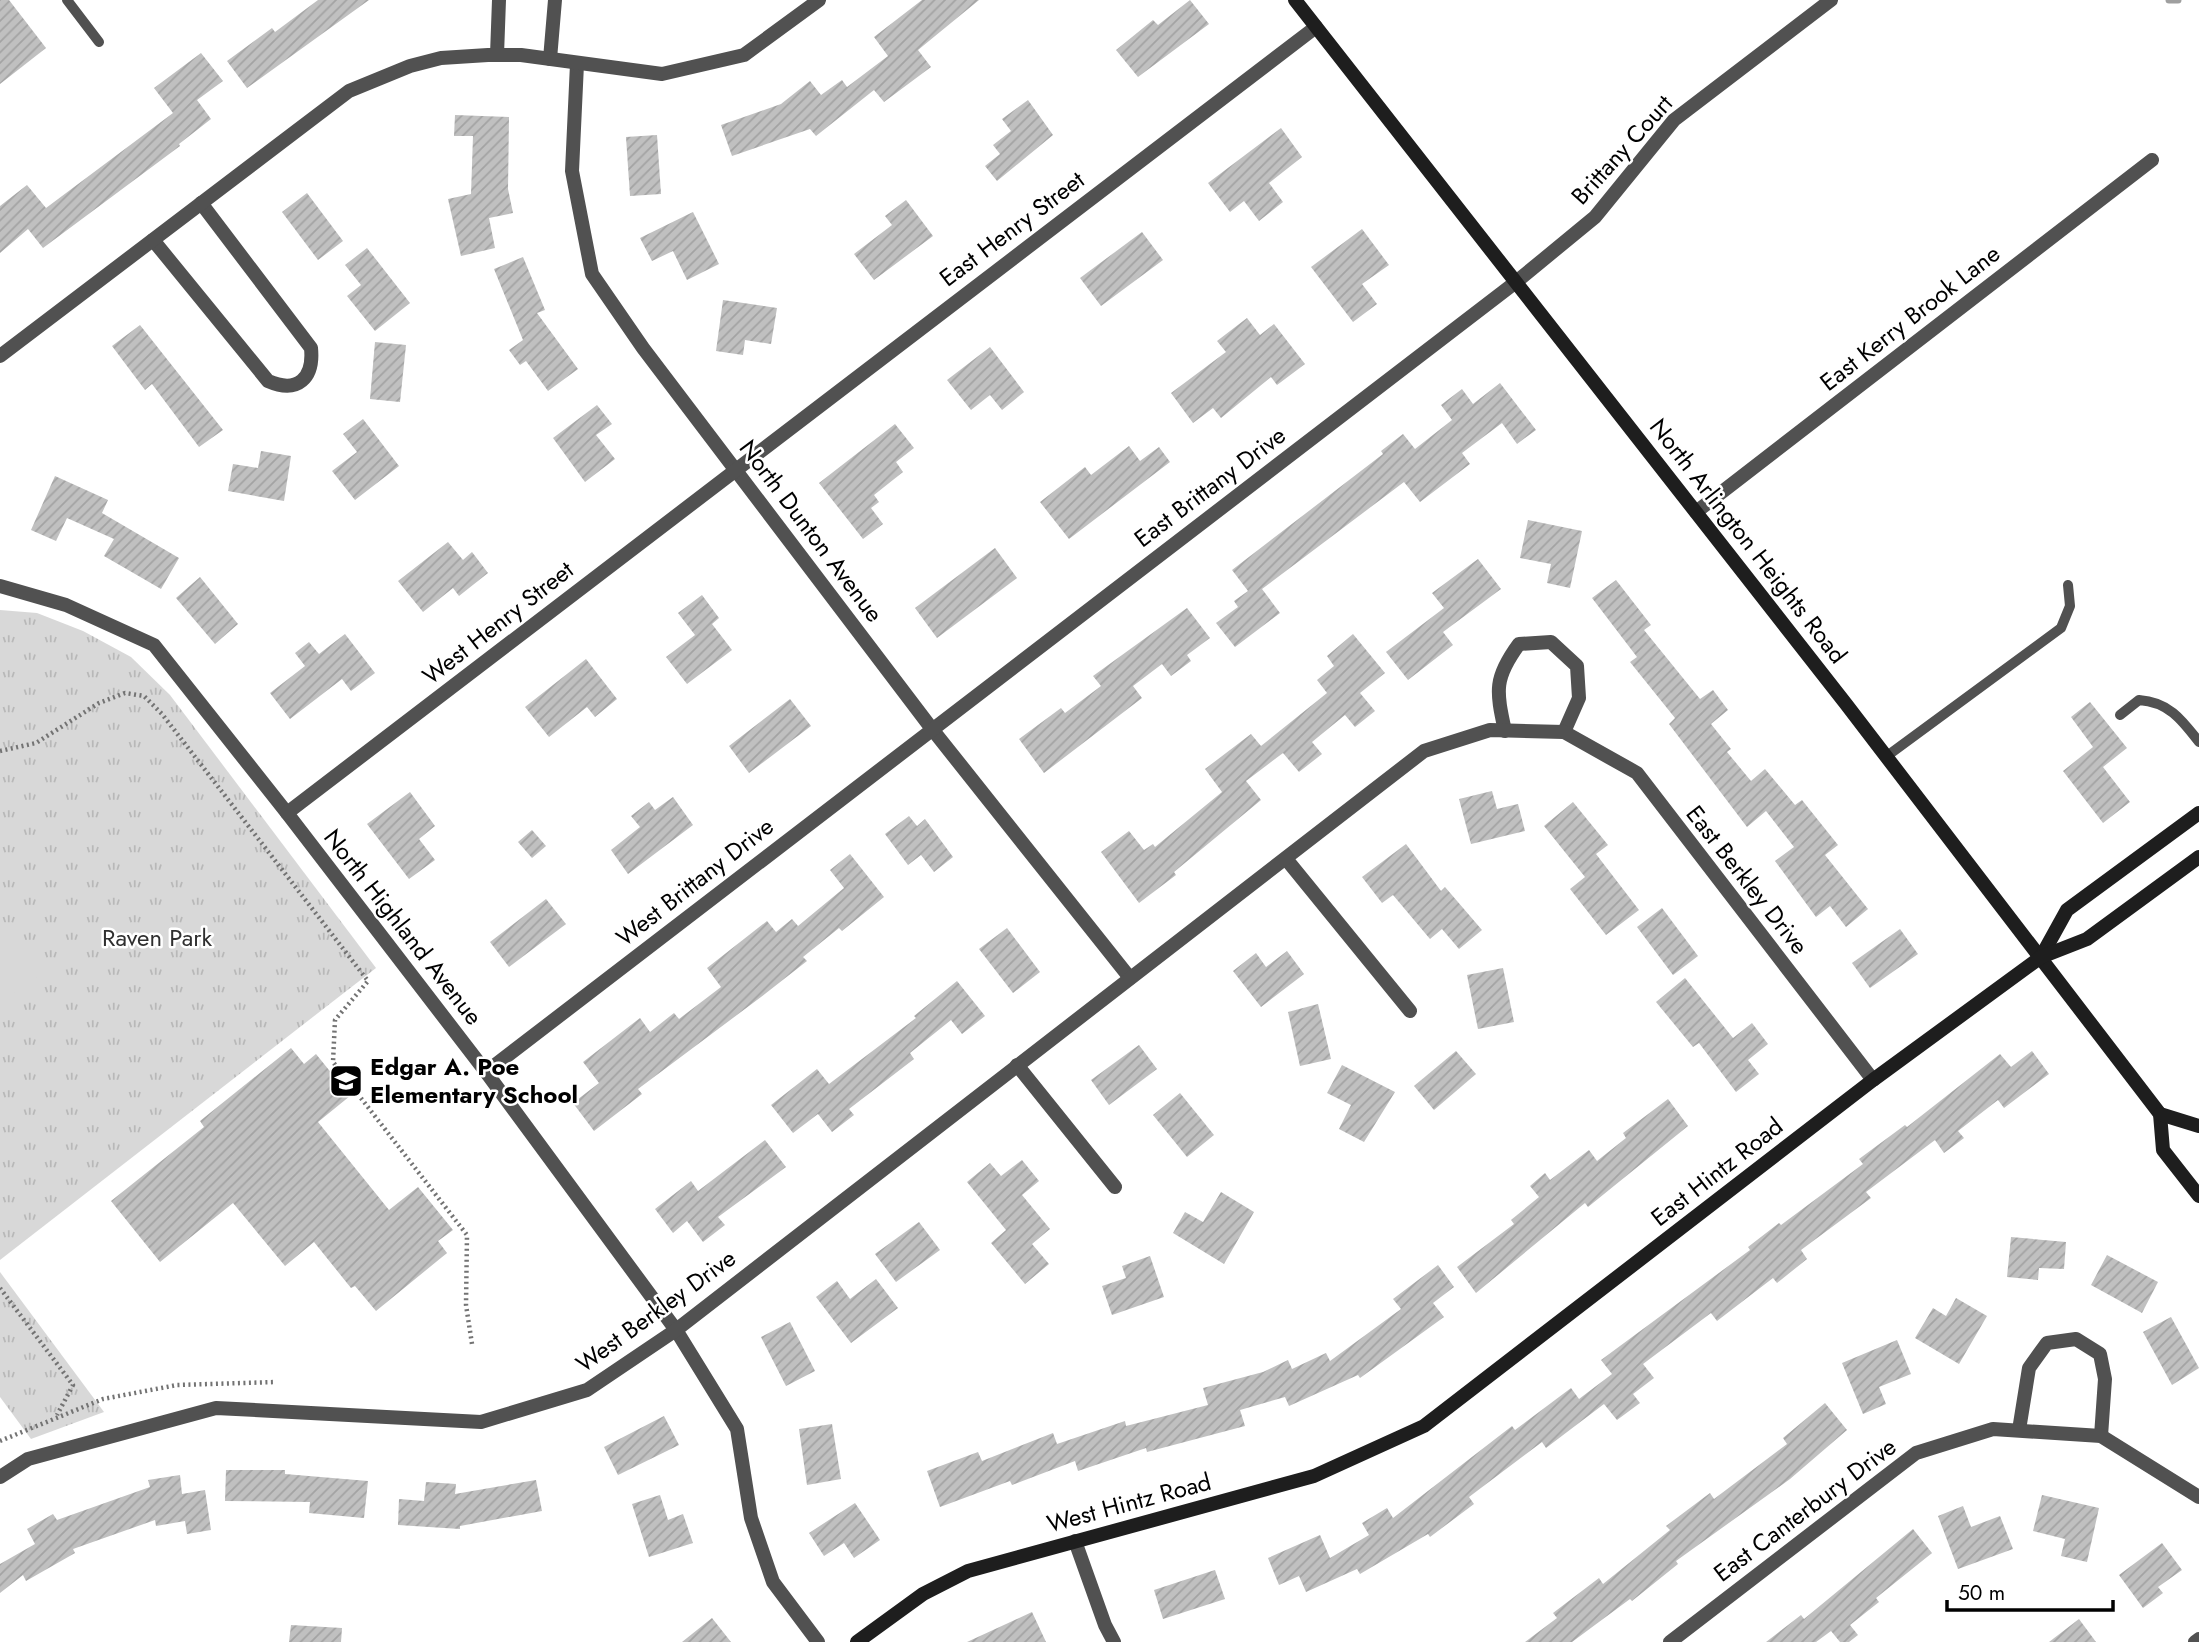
<svg xmlns="http://www.w3.org/2000/svg" width="2199" height="1642" font-family="Jost,sans-serif">
<style>
.grass{fill:url(#grass-tufts)}
.garden{fill:#d8d8d8}
.lines{fill:none;stroke-linecap:round;stroke-linejoin:round}
.stream{stroke:#9f9f9f;stroke-width:7}
.building{fill:url(#building-hatch)}
.path{stroke:#737373;stroke-width:4.5;stroke-dasharray:2 3.5;stroke-linecap:butt}
.lane{stroke:#515151;stroke-width:10}
.street{stroke:#515151;stroke-width:14}
.secondary{stroke:#1e1e1e;stroke-width:14}
.labels{text-anchor:middle;stroke-width:5;stroke-linejoin:round;paint-order:stroke}
.street-label{font-size:24px;fill:#000;stroke:#fff}
.park-label{font-size:24px;fill:#2f2f2f;stroke:#fff}
.poi-label{font-size:24px;font-weight:bold;fill:#000;stroke:#fff;text-anchor:start}
</style>
<defs>
<pattern id="grass-tufts" width="24" height="20" patternUnits="userSpaceOnUse" patternTransform="scale(1.75)"><rect width="24" height="20" fill="#d8d8d8"/><path d="M3 7l-1-3M5 7V3M7 7l1-3M15 17l-1-3M17 17v-4M19 17l1-3" fill="none" stroke="#b8b8b8"/></pattern>
<pattern id="building-hatch" width="6" height="6" patternUnits="userSpaceOnUse" patternTransform="scale(1.75)"><rect width="6" height="6" fill="#c0c0c0"/><path d="M-1 1l2-2M0 6l6-6M5 7l2-2" fill="none" stroke="#a3a3a3"/></pattern>
</defs>
<rect width="100%" height="100%" fill="#fff"/>
<g class="grass">
<polygon points="0,610 37,613 83,631 131,657 170,695 376,968 0,1260"/>
<polygon points="0,1272 104,1412 31,1439 0,1397"/>
</g>
<polygon class="garden" points="0,916 41,975 0,1003"/>
<g class="lines">
<polyline class="stream" points="2169,0 2178,0"/>
</g>
<g class="building">
<polygon points="0,0 9,0 46,48 0,84"/>
<polygon points="318,0 369,0 247,88 227,61 272,28 275,32"/>
<polygon points="922,0 979,0 918,50 931,67 884,102 874,90 816,136 810,129 732,156 721,125 781,104 810,81 821,95 842,80 847,87 888,56 874,37"/>
<polygon points="1190,0 1209,24 1138,77 1116,50 1153,20 1158,25"/>
<polygon points="201,53 223,81 197,100 211,119 179,144 180,146 43,248 28,229 0,253 0,206 27,185 46,208 173,113 154,88"/>
<polygon points="1028,100 1053,135 997,181 985,166 1000,154 993,145 1011,131 1002,119"/>
<polygon points="455,115 509,117 508,189 513,213 489,218 495,248 461,256 448,199 471,194 473,136 454,136"/>
<polygon points="1281,128 1302,157 1269,183 1283,202 1259,221 1244,201 1230,212 1208,183"/>
<polygon points="657,135 661,194 630,196 626,137"/>
<polygon points="307,193 343,241 318,260 282,212"/>
<polygon points="906,200 933,236 874,280 854,254 892,225 885,216"/>
<polygon points="693,212 719,264 687,280 673,251 652,261 640,238"/>
<polygon points="1362,229 1389,265 1362,284 1377,304 1353,322 1311,267"/>
<polygon points="1142,232 1163,260 1101,306 1080,278"/>
<polygon points="367,248 410,303 375,331 347,296 361,285 345,265"/>
<polygon points="523,257 545,310 537,313 578,369 548,391 526,361 520,365 509,350 523,340 494,269"/>
<polygon points="723,300 777,308 771,344 745,340 743,355 716,351"/>
<polygon points="1247,318 1260,335 1274,324 1305,364 1277,385 1271,377 1221,418 1213,408 1193,423 1171,393 1226,352 1217,341"/>
<polygon points="140,325 223,430 199,447 152,384 145,390 112,346"/>
<polygon points="375,342 406,345 400,402 370,399"/>
<polygon points="990,347 1024,392 1002,410 990,395 971,410 947,380"/>
<polygon points="1500,383 1536,430 1517,444 1502,423 1462,453 1470,464 1420,502 1404,482 1262,589 1280,613 1235,647 1216,623 1238,607 1234,601 1248,591 1232,570 1383,454 1381,451 1403,434 1415,449 1452,420 1441,405 1462,389 1473,404"/>
<polygon points="597,405 612,424 596,435 615,459 585,482 553,438"/>
<polygon points="363,419 399,466 355,500 332,471 357,452 343,434"/>
<polygon points="895,424 914,448 896,462 903,472 874,495 879,502 871,508 883,524 863,539 819,483"/>
<polygon points="1129,446 1140,461 1159,447 1170,462 1069,539 1040,502 1085,467 1091,475"/>
<polygon points="261,451 291,456 284,501 228,491 233,464 258,468"/>
<polygon points="55,476 108,500 102,513 179,558 161,589 104,556 114,539 67,518 56,541 31,530"/>
<polygon points="1528,520 1582,531 1570,588 1547,583 1551,564 1520,558"/>
<polygon points="448,542 463,560 472,552 488,573 459,596 453,588 423,612 398,581"/>
<polygon points="995,548 1017,578 937,638 915,608"/>
<polygon points="1478,559 1501,589 1443,632 1453,645 1408,680 1386,652 1444,608 1432,593"/>
<polygon points="200,577 238,624 215,644 176,598"/>
<polygon points="1616,580 1651,625 1644,630 1700,699 1713,690 1728,710 1711,724 1731,749 1727,752 1751,781 1765,769 1795,805 1802,800 1838,845 1825,855 1868,909 1846,927 1830,906 1816,917 1775,861 1794,847 1766,811 1747,827 1669,724 1675,718 1630,662 1637,657 1592,598"/>
<polygon points="702,595 719,618 712,624 732,650 687,684 666,657 695,635 678,613"/>
<polygon points="1187,608 1210,638 1187,655 1191,661 1171,676 1162,664 1133,686 1142,698 1044,773 1019,739 1061,708 1065,713 1101,686 1093,676"/>
<polygon points="345,634 375,673 351,691 342,679 290,719 270,693 305,666 295,653 309,642 319,654"/>
<polygon points="1353,634 1385,673 1360,693 1375,711 1355,727 1345,715 1312,742 1322,754 1299,772 1283,753 1246,781 1261,800 1174,872 1176,875 1139,903 1101,852 1129,831 1144,850 1153,844 1155,847 1222,792 1205,769 1251,734 1261,746 1327,693 1317,680 1334,666 1327,656"/>
<polygon points="586,659 617,699 595,717 587,707 549,737 525,707"/>
<polygon points="790,699 811,726 749,773 729,746"/>
<polygon points="2090,702 2127,748 2103,767 2130,802 2103,823 2063,771 2093,747 2071,717"/>
<polygon points="1492,791 1497,809 1518,804 1525,831 1471,844 1459,799"/>
<polygon points="410,792 435,826 419,839 435,860 409,879 367,824"/>
<polygon points="673,797 693,825 628,874 611,850 640,827 631,816 649,802 655,810"/>
<polygon points="1573,802 1608,845 1596,854 1639,910 1606,935 1570,889 1585,877 1544,826"/>
<polygon points="909,816 917,826 925,819 953,857 934,872 921,855 908,865 885,834"/>
<polygon points="532,830 546,846 532,858 518,842"/>
<polygon points="1406,844 1441,891 1445,887 1482,930 1459,949 1442,929 1430,939 1393,895 1382,903 1362,877"/>
<polygon points="850,854 884,897 842,931 839,928 803,957 807,961 761,997 638,1089 642,1094 594,1131 573,1103 599,1083 583,1062 640,1018 650,1032 674,1013 679,1019 721,987 707,968 767,921 776,932 792,919 798,926 844,888 830,870"/>
<polygon points="546,899 566,924 509,967 490,942"/>
<polygon points="1662,908 1698,956 1673,975 1637,927"/>
<polygon points="1007,928 1040,972 1013,993 979,949"/>
<polygon points="1900,929 1918,954 1870,988 1852,963"/>
<polygon points="1287,951 1304,974 1261,1007 1233,971 1256,953 1266,967"/>
<polygon points="1503,968 1514,1022 1478,1029 1467,975"/>
<polygon points="1685,978 1733,1038 1752,1023 1768,1044 1748,1060 1759,1074 1736,1092 1699,1043 1693,1047 1656,1002"/>
<polygon points="957,981 985,1016 962,1034 951,1020 910,1053 914,1059 849,1109 854,1115 832,1132 818,1114 793,1133 771,1105 817,1069 829,1084 916,1018 914,1016"/>
<polygon points="1318,1004 1331,1059 1300,1066 1288,1012"/>
<polygon points="1139,1045 1157,1069 1109,1105 1091,1080"/>
<polygon points="291,1048 304,1064 316,1054 350,1096 318,1122 389,1210 418,1187 453,1230 438,1241 447,1253 376,1311 355,1286 351,1288 314,1242 285,1266 233,1203 160,1262 111,1201 204,1127 200,1121"/>
<polygon points="1456,1051 1476,1074 1434,1110 1414,1086"/>
<polygon points="2032,1051 2049,1074 2004,1108 1998,1100 1958,1131 1964,1138 1944,1153 1935,1140 1866,1192 1871,1198 1801,1250 1807,1259 1777,1283 1773,1278 1717,1321 1711,1313 1643,1364 1654,1378 1633,1394 1640,1403 1617,1420 1604,1404 1546,1448 1542,1442 1469,1497 1474,1504 1430,1537 1428,1534 1360,1574 1357,1569 1306,1592 1299,1576 1279,1585 1268,1558 1320,1535 1330,1558 1369,1535 1362,1523 1387,1508 1393,1518 1512,1426 1515,1430 1571,1388 1579,1399 1612,1374 1601,1360 1750,1250 1748,1247 1779,1223 1781,1225 1863,1164 1859,1159 1905,1125 1907,1127 2000,1054 2011,1067"/>
<polygon points="1342,1065 1395,1092 1364,1142 1339,1129 1351,1105 1327,1093"/>
<polygon points="1180,1093 1214,1135 1187,1157 1153,1115"/>
<polygon points="1668,1099 1688,1126 1588,1207 1585,1203 1476,1293 1457,1267 1514,1224 1511,1220 1539,1197 1530,1186 1545,1173 1550,1180 1589,1150 1597,1161 1626,1138 1623,1133"/>
<polygon points="765,1140 786,1167 718,1217 725,1225 703,1242 687,1221 673,1233 655,1209 691,1181 698,1191"/>
<polygon points="1022,1160 1039,1181 1022,1195 1050,1229 1032,1244 1049,1264 1025,1284 991,1243 1006,1230 967,1182 990,1163 1001,1176"/>
<polygon points="1221,1192 1254,1212 1224,1264 1173,1233 1185,1212 1203,1222"/>
<polygon points="919,1222 940,1250 896,1282 875,1254"/>
<polygon points="2011,1237 2066,1242 2064,1269 2039,1268 2038,1280 2007,1277"/>
<polygon points="2107,1255 2158,1282 2142,1313 2091,1285"/>
<polygon points="1150,1256 1164,1297 1112,1315 1102,1286 1126,1278 1122,1266"/>
<polygon points="1438,1265 1454,1287 1433,1303 1444,1317 1360,1378 1358,1375 1289,1406 1285,1397 1240,1410 1245,1426 1147,1452 1146,1448 1078,1471 1075,1461 1012,1485 1010,1481 940,1507 927,1471 978,1452 982,1461 1053,1433 1057,1444 1125,1421 1126,1426 1208,1405 1203,1388 1263,1372 1288,1360 1292,1369 1326,1353 1330,1361 1401,1309 1393,1299"/>
<polygon points="876,1279 898,1308 851,1343 816,1297 837,1281 850,1299"/>
<polygon points="1956,1298 1987,1316 1959,1364 1915,1338 1933,1308 1946,1316"/>
<polygon points="2171,1317 2199,1368 2172,1385 2143,1332"/>
<polygon points="790,1322 815,1371 786,1386 761,1337"/>
<polygon points="1897,1340 1911,1374 1879,1387 1886,1404 1863,1414 1842,1363"/>
<polygon points="1825,1403 1847,1430 1790,1479 1676,1561 1678,1564 1632,1601 1630,1599 1572,1642 1525,1642 1557,1618 1553,1613 1599,1578 1603,1584 1670,1530 1666,1526 1710,1493 1714,1499 1787,1444 1783,1438"/>
<polygon points="664,1416 679,1445 618,1475 604,1447"/>
<polygon points="832,1424 841,1479 807,1485 799,1429"/>
<polygon points="226,1470 285,1470 285,1474 368,1481 364,1518 309,1513 310,1502 225,1501"/>
<polygon points="180,1475 182,1494 205,1490 211,1530 187,1534 185,1521 156,1526 155,1520 73,1549 75,1553 26,1581 23,1575 0,1593 0,1564 35,1544 27,1529 53,1514 57,1520 150,1487 148,1480"/>
<polygon points="536,1480 542,1511 460,1526 460,1529 398,1525 399,1499 424,1501 426,1482 456,1484 455,1494"/>
<polygon points="660,1495 668,1520 683,1514 693,1543 649,1557 632,1504"/>
<polygon points="2042,1495 2099,1508 2087,1562 2061,1556 2065,1539 2033,1531"/>
<polygon points="855,1503 880,1540 854,1558 844,1543 824,1556 809,1533"/>
<polygon points="1963,1506 1971,1527 2000,1516 2013,1549 1958,1569 1938,1516"/>
<polygon points="1913,1529 1932,1553 1876,1598 1879,1602 1850,1625 1858,1635 1849,1642 1840,1642 1831,1631 1816,1642 1766,1642 1801,1615 1804,1619"/>
<polygon points="2162,1543 2182,1570 2158,1587 2163,1593 2143,1608 2119,1575"/>
<polygon points="1215,1570 1225,1599 1163,1619 1154,1590"/>
<polygon points="1032,1612 1046,1642 967,1642"/>
<polygon points="712,1618 731,1642 682,1642"/>
<polygon points="2079,1619 2096,1642 2049,1642"/>
<polygon points="291,1625 342,1628 341,1642 289,1642"/>
</g>
<g class="lines">
<g class="path">
<polyline points="0,751 36,743 99,703 125,693 144,696 162,714 368,981 335,1020 333,1062 467,1235 466,1305 472,1344"/>
<polyline points="0,1288 73,1385 57,1415"/>
<polyline points="0,1441 103,1399 177,1385 276,1382"/>
</g>
<g class="lane">
<polyline points="67,0 99,42"/>
<path d="M2120,715L2139,700C2169,702 2182,720 2199,742"/>
<polyline points="1887,756 2061,628 2070,606 2068,585"/>
</g>
<g class="street">
<polyline points="497,55 499,0"/>
<polyline points="550,59 555,0"/>
<polyline points="577,64 572,171 592,274 643,348 932,729 1130,978"/>
<path d="M153,240L268,381C298,394 314,378 311,348L201,203"/>
<polyline points="0,356 349,91 410,66 441,58 488,55 521,55 662,74 744,55 819,0"/>
<polyline points="1696,512 2152,160"/>
<polyline points="0,586 66,605 154,645 287,813 486,1072 676,1330 737,1429 751,1518 773,1582 818,1642"/>
<path d="M1505,731C1496,690 1494,678 1519,644L1551,642L1577,666L1579,698L1564,732"/>
<polyline points="287,813 1316,27"/>
<polyline points="1287,860 1410,1011"/>
<polyline points="1017,1065 1115,1187"/>
<polyline points="486,1072 1516,282 1595,217 1674,120 1831,0"/>
<polyline points="2019,1430 2029,1368 2047,1343 2076,1339 2100,1354 2105,1379 2101,1436"/>
<polyline points="0,1477 28,1459 216,1408 481,1422 587,1390 676,1330 1424,751 1490,730 1564,732 1637,773 1873,1080"/>
<polyline points="1075,1541 1105,1625 1114,1642"/>
<polyline points="1670,1642 1916,1453 1993,1429 2101,1436 2199,1497"/>
<polyline points="2195,1642 2199,1639"/>
</g>
<g class="secondary">
<polyline points="1295,0 1846,704 2160,1114 2163,1150 2199,1196"/>
<polyline points="2041,957 2067,910 2199,813"/>
<polyline points="2160,1114 2199,1126"/>
<polyline points="857,1642 923,1594 968,1571 1314,1476 1424,1426 1873,1080 2041,957 2087,939 2199,857"/>
</g>
</g>
<defs>
<symbol id="school-square" viewBox="-11 -11 22 22"><rect x="-9" y="-9" width="18" height="18" rx="4" fill="#000" stroke="#fff"/><path d="M0-5L7-2L0 1L-7-2ZM-4 1L0 2.5L4 1V4Q0 6-4 4Z" fill="#fff"/></symbol>
</defs>
<g fill-rule="evenodd">
<use href="#school-square" x="327" y="1062" width="38" height="38"/>
</g>
<g class="labels">
<g class="street-label">
<text transform="translate(1622 150) rotate(-48)" y="8">Brittany Court</text>
<text transform="translate(1012 229) rotate(-37)" y="8">East Henry Street</text>
<text transform="translate(1910 318) rotate(-38)" y="8">East Kerry Brook Lane</text>
<text transform="translate(1210 487) rotate(-37)" y="8">East Brittany Drive</text>
<text transform="translate(811 531) rotate(53)" y="8">North Dunton Avenue</text>
<text transform="translate(1748 541) rotate(52)" y="8">North Arlington Heights Road</text>
<text transform="translate(498 623) rotate(-38)" y="8">West Henry Street</text>
<text transform="translate(1747 880) rotate(52)" y="8">East Berkley Drive</text>
<text transform="translate(695 882) rotate(-38)" y="8">West Brittany Drive</text>
<text transform="translate(403 927) rotate(52)" y="8">North Highland Avenue</text>
<text transform="translate(1717 1172) rotate(-38)" y="8">East Hintz Road</text>
<text transform="translate(656 1311) rotate(-36)" y="8">West Berkley Drive</text>
<text transform="translate(1129 1503) rotate(-15)" y="8">West Hintz Road</text>
<text transform="translate(1805 1510) rotate(-37)" y="8">East Canterbury Drive</text>
</g>
<g class="park-label">
<text x="157" y="946">Raven Park</text>
</g>
<g class="poi-label">
<text x="370" y="1075">Edgar A. Poe<tspan x="370" dy="28">Elementary School</tspan></text>
</g>
</g>
<path d="M1947 1600v10h166v-10" fill="none" stroke="#000000" stroke-width="3.5"/>
<text x="1958" y="1600" font-size="21" fill="#000000" stroke="#ffffff" stroke-width="5" paint-order="stroke">50 m</text>
</svg>
